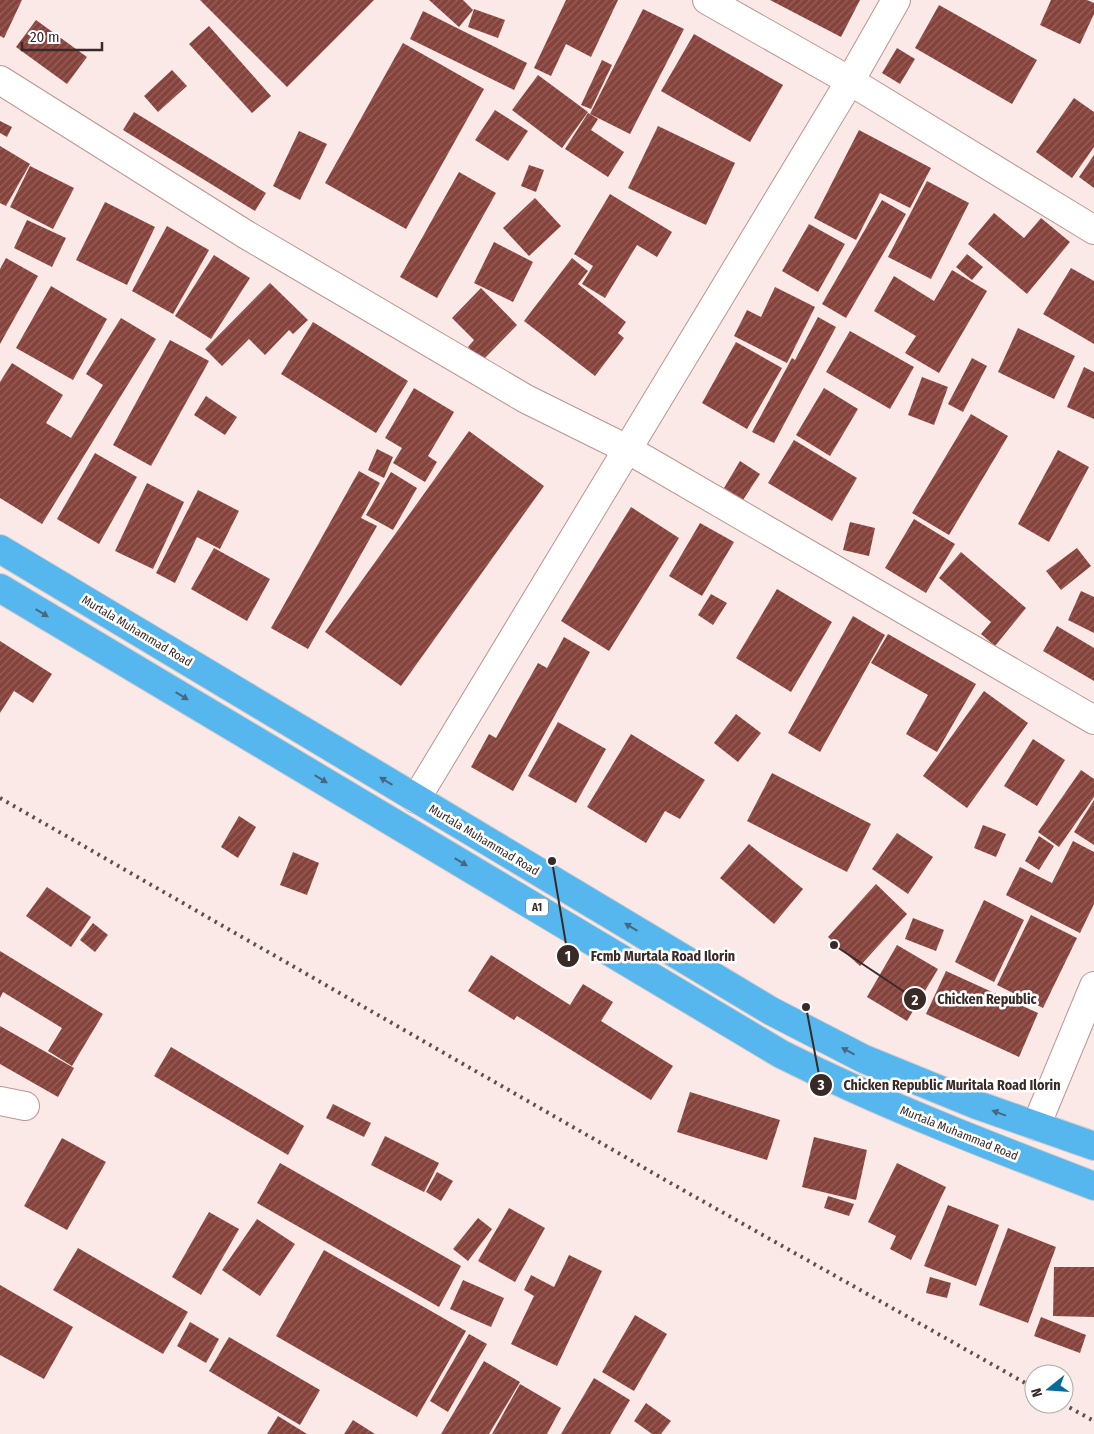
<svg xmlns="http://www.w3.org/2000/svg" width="1094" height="1434" font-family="'Fira Sans Condensed',sans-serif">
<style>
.building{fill:url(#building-hatch)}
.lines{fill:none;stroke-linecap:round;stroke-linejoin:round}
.minor-casing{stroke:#bb9590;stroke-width:30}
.highway-casing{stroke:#cfcccb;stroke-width:30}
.minor{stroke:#fff;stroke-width:28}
.highway{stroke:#56b7ee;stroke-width:28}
.rail{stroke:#5e4e4c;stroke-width:4;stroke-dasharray:2.5 5;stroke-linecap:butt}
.oneway{fill:#466981}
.labels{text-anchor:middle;stroke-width:5;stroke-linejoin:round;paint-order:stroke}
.shield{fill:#fff;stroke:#746a68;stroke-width:1}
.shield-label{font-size:11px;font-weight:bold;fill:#392a28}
.street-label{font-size:12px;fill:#392a28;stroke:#fff}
.leader{fill:none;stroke:#392a28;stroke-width:2}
.callout-dot{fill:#392a28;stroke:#fff;stroke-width:2}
.mark-label{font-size:15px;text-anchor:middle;font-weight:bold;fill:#fff}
.callout-label{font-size:14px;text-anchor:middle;font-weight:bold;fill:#392a28;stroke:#fff;stroke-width:5;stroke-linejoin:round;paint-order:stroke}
</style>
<defs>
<pattern id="building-hatch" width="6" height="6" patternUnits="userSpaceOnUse" patternTransform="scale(1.25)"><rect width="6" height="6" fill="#86433c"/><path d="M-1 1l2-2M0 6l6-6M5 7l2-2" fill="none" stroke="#96625c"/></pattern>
</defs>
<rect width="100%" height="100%" fill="#fae9e7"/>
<g class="building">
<polygon points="0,0 22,0 4,38 0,36"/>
<polygon points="200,0 374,0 287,87"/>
<polygon points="429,0 463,0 473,10 459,27"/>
<polygon points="566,0 618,0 591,57 566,44 551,76 534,68"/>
<polygon points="770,0 860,0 841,37"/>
<polygon points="1051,0 1087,0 1094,3 1094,14 1080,44 1040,25"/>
<polygon points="939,5 1037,60 1012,104 915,48"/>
<polygon points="474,9 505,20 498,38 468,27"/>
<polygon points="643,9 684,29 630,134 590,114"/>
<polygon points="423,11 527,63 514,90 410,39"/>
<polygon points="36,20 87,57 67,84 16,47"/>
<polygon points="209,26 271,96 252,113 189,44"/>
<polygon points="694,34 783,85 750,142 661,91"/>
<polygon points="403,43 484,89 406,229 325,183"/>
<polygon points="897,48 915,59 900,84 882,73"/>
<polygon points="602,60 612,65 591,109 581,105"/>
<polygon points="172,70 187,86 158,112 144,96"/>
<polygon points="538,75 588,112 562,148 512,110"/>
<polygon points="1074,98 1094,112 1094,147 1072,178 1036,152"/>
<polygon points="495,110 528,131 508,161 475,140"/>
<polygon points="134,112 266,193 255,211 123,130"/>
<polygon points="588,113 598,119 591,130 624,152 608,177 565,149"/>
<polygon points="0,121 12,127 7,137 0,133"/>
<polygon points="658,126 735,163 706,225 628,188"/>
<polygon points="859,130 931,168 910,208 880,193 856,240 814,218"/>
<polygon points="299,131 327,144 300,200 273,186"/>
<polygon points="0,146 30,164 6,206 0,203"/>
<polygon points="1094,155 1094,188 1079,177"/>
<polygon points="529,165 544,170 536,192 521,186"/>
<polygon points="30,166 74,188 53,229 10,207"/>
<polygon points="459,172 496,193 437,298 400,277"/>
<polygon points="927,181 969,203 931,279 888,257"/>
<polygon points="610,194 672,232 657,257 637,245 605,298 582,284 593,266 574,254"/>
<polygon points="535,198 561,226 529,256 503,228"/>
<polygon points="882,200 906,214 846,318 822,304"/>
<polygon points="105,202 155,227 127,285 76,260"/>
<polygon points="994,213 1024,238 1041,218 1070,242 1027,294 968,244"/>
<polygon points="27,220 66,238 52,267 14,248"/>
<polygon points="809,224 845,244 818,292 782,271"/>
<polygon points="167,226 209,250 173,314 132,291"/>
<polygon points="494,242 533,262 513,302 474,283"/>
<polygon points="967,254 983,267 972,280 956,267"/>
<polygon points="214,255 250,278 211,339 175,316"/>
<polygon points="6,258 38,276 0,344 0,269"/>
<polygon points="572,258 588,271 578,284 626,322 618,333 624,338 595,376 524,321"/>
<polygon points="1071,268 1094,281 1094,344 1043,314"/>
<polygon points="952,270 987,291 939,373 905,353 916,336 874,311 894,276 934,301"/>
<polygon points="270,283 308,320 293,334 289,330 265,355 249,339 222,366 205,349"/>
<polygon points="51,286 107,319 73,380 16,348"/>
<polygon points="775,287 815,307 787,363 734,336 747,310 761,317"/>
<polygon points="481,288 517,325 482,361 468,347 474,340 452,318"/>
<polygon points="818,317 836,327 774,443 752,432 792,358 795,360"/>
<polygon points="121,318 156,339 42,524 0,498 0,382 12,363 63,395 46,423 71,438 103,385 86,374"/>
<polygon points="313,322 408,381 376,433 281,374"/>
<polygon points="1018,328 1075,356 1054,399 998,372"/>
<polygon points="850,331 914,367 890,409 826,372"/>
<polygon points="170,340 209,361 151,466 113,445"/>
<polygon points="736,342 782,368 747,429 702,403"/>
<polygon points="972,358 987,366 963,412 948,404"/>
<polygon points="1084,367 1094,372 1094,419 1067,407"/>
<polygon points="922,377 948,387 934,425 908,415"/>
<polygon points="414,388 454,412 428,456 437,462 425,482 393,463 402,448 385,438"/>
<polygon points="824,388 858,409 830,456 796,435"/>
<polygon points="206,396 237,417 225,435 194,415"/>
<polygon points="971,414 1008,436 949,535 912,513"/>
<polygon points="469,431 544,486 401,686 325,632"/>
<polygon points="794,440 857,478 832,521 768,483"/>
<polygon points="377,449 393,457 384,478 368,470"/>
<polygon points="1058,450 1089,467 1049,542 1018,524"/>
<polygon points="95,453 137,477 99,544 57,519"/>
<polygon points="740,461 760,474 743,500 724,488"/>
<polygon points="359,471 380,483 361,518 377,526 308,649 271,628"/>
<polygon points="391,472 417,488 393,530 366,515"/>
<polygon points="147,483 184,502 153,569 115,551"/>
<polygon points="198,490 239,511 220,549 197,537 175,583 156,573"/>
<polygon points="631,507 679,538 609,651 561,621"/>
<polygon points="914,519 955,544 926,593 885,568"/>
<polygon points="850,522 875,528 869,556 843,550"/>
<polygon points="700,523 734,542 702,596 669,576"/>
<polygon points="214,548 270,579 247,621 191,589"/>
<polygon points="1077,548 1091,566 1061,590 1046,571"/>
<polygon points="961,552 1026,608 995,646 981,634 991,622 939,578"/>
<polygon points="777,589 832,622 791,692 736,658"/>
<polygon points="1081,591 1094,597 1094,633 1068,620"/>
<polygon points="711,594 727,603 713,625 698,615"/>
<polygon points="853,616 885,635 820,752 788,733"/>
<polygon points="1057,626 1094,648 1094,681 1043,651"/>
<polygon points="888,634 976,684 937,752 906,734 928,695 871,663"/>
<polygon points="564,637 590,652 513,791 471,767 489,734 496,738 538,663 547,668"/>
<polygon points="0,641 52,674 33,703 14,691 0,713"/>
<polygon points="984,691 1028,723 967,808 923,776"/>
<polygon points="736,714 761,733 738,762 714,743"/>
<polygon points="558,722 606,749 576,803 528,776"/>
<polygon points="631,734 705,780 680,819 665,811 646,843 587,807"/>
<polygon points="1033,739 1065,760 1037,806 1004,786"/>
<polygon points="1081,770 1094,779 1094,797 1059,847 1038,832"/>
<polygon points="772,773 871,824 847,872 747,821"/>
<polygon points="1094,800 1094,845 1074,832"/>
<polygon points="239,816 256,827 238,858 221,847"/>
<polygon points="983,825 1006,834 996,857 974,848"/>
<polygon points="897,833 933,857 908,894 872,869"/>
<polygon points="1039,836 1054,846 1039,870 1025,861"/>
<polygon points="1073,841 1094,852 1094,904 1080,933 1006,895 1020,867 1052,883"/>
<polygon points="749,844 803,889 774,924 720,878"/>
<polygon points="293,852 319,863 307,895 280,885"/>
<polygon points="876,884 907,914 860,966 828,937"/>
<polygon points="47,887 91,917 71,947 26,916"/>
<polygon points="984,900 1024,920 994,982 955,962"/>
<polygon points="1031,915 1077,938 1043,1008 997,985"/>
<polygon points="913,918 944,930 936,951 905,939"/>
<polygon points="93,923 108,935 95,952 80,940"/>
<polygon points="897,945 938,969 907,1021 867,997"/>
<polygon points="0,951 103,1014 72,1066 48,1051 62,1028 3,992 0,998"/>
<polygon points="491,955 570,1005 583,984 613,1002 601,1021 673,1066 651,1100 517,1016 514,1020 468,991"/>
<polygon points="946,971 1038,1013 1019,1057 926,1014"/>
<polygon points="0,1026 74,1068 58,1097 0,1064"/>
<polygon points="171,1047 304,1126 288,1155 154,1076"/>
<polygon points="690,1092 780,1120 767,1160 677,1132"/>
<polygon points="333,1104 371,1123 364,1137 326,1118"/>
<polygon points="385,1136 439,1163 424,1192 371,1165"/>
<polygon points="814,1137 867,1150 856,1200 802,1187"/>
<polygon points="62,1138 106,1162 67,1230 24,1206"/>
<polygon points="280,1163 461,1266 439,1307 257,1203"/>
<polygon points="897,1163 946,1187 911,1260 890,1249 896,1236 868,1222"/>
<polygon points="437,1172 453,1181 441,1201 426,1192"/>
<polygon points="828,1196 854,1204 849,1216 824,1208"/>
<polygon points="948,1205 999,1225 976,1286 924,1266"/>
<polygon points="509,1208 545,1228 515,1282 478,1261"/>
<polygon points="209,1212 239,1229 201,1295 172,1277"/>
<polygon points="478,1218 492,1229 468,1261 453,1249"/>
<polygon points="257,1219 295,1244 260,1296 222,1270"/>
<polygon points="1008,1228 1056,1247 1028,1323 979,1305"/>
<polygon points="78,1248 188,1312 163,1354 53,1290"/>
<polygon points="324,1250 466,1331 417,1417 276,1336"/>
<polygon points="569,1255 602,1271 557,1366 511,1344 534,1296 524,1290 531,1275 554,1287"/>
<polygon points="1054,1267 1094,1267 1094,1317 1053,1316"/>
<polygon points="930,1277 951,1283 947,1298 926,1293"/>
<polygon points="463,1280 504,1298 491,1327 450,1309"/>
<polygon points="0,1285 73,1327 44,1379 0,1355"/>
<polygon points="635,1315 667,1334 634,1391 602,1372"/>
<polygon points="1041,1317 1086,1335 1080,1353 1034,1336"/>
<polygon points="190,1322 219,1339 206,1363 177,1346"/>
<polygon points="469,1334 487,1344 448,1412 430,1401"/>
<polygon points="229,1337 320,1390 300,1425 209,1371"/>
<polygon points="484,1361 520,1382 489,1434 441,1434"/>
<polygon points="594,1378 630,1400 610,1434 561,1434"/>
<polygon points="520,1384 561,1408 547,1434 492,1434"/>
<polygon points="646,1403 671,1421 661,1434 652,1434 634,1421"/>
<polygon points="278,1416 307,1434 267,1434"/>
<polygon points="353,1420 375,1434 344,1434"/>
</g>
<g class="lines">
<defs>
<g id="minor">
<polyline points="707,0 850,81 1094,230"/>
<polyline points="0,80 245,234 526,399 627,449 1094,720"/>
<polyline points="416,799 850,81 896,0"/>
<polyline points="0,1101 25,1106"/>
<polyline points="1036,1126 1094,986"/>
</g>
<g id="highway">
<polyline points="0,549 771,1011 864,1059 977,1105 1094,1146"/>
<path d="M0,588L781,1054C883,1105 987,1145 1094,1186"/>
</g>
</defs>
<use href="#minor" class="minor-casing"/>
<use href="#highway" class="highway-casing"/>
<use href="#minor" class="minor"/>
<use href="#highway" class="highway"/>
<g class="rail">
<polyline points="0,798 667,1181 1034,1388"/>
<polyline points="1063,1404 1094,1421"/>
</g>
</g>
<defs><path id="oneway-solid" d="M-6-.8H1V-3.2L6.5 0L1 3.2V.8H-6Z" transform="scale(1.25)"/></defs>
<g class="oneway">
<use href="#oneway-solid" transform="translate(42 613) rotate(31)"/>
<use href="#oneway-solid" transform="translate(182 696) rotate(31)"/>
<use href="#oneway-solid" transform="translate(321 779) rotate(31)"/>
<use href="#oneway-solid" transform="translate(386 781) rotate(-149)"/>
<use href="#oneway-solid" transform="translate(461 862) rotate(31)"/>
<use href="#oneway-solid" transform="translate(631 927) rotate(-149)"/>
<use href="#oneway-solid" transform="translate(848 1051) rotate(-152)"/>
<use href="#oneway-solid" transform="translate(999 1113) rotate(-160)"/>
</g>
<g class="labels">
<rect class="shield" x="526" y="898.5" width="22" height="17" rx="4"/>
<g class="shield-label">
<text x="537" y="911">A1</text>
</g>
<g class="street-label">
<text transform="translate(137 631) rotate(31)" y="4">Murtala Muhammad Road</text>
<text transform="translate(484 840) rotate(31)" y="4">Murtala Muhammad Road</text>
<text transform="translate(959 1133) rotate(22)" y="4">Murtala Muhammad Road</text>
</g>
</g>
<path class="leader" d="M552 861L568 956M834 945L915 999M806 1007L821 1085"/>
<g class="callout-dot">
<circle cx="552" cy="861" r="5"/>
<circle cx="834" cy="945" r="5"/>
<circle cx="806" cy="1007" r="5"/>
<circle cx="568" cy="956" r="12"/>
<circle cx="915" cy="999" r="12"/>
<circle cx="821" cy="1085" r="12"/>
</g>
<g class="mark-label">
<text x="568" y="961">1</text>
<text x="915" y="1005">2</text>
<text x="821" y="1090">3</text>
</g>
<g class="callout-label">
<text x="663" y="961">Fcmb Murtala Road Ilorin</text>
<text x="987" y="1004">Chicken Republic</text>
<text x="952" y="1090">Chicken Republic Muritala Road Ilorin</text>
</g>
<g transform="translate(1049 1389) rotate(253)"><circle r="24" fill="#ffffff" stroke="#b0aaa9"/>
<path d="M0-4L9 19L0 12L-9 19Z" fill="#056c9a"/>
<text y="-8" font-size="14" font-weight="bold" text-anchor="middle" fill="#392a28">N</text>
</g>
<path d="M22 42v8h80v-8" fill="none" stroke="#392a28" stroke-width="2.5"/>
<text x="30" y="42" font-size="15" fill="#392a28" stroke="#ffffff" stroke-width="4" paint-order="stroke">20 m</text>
</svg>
